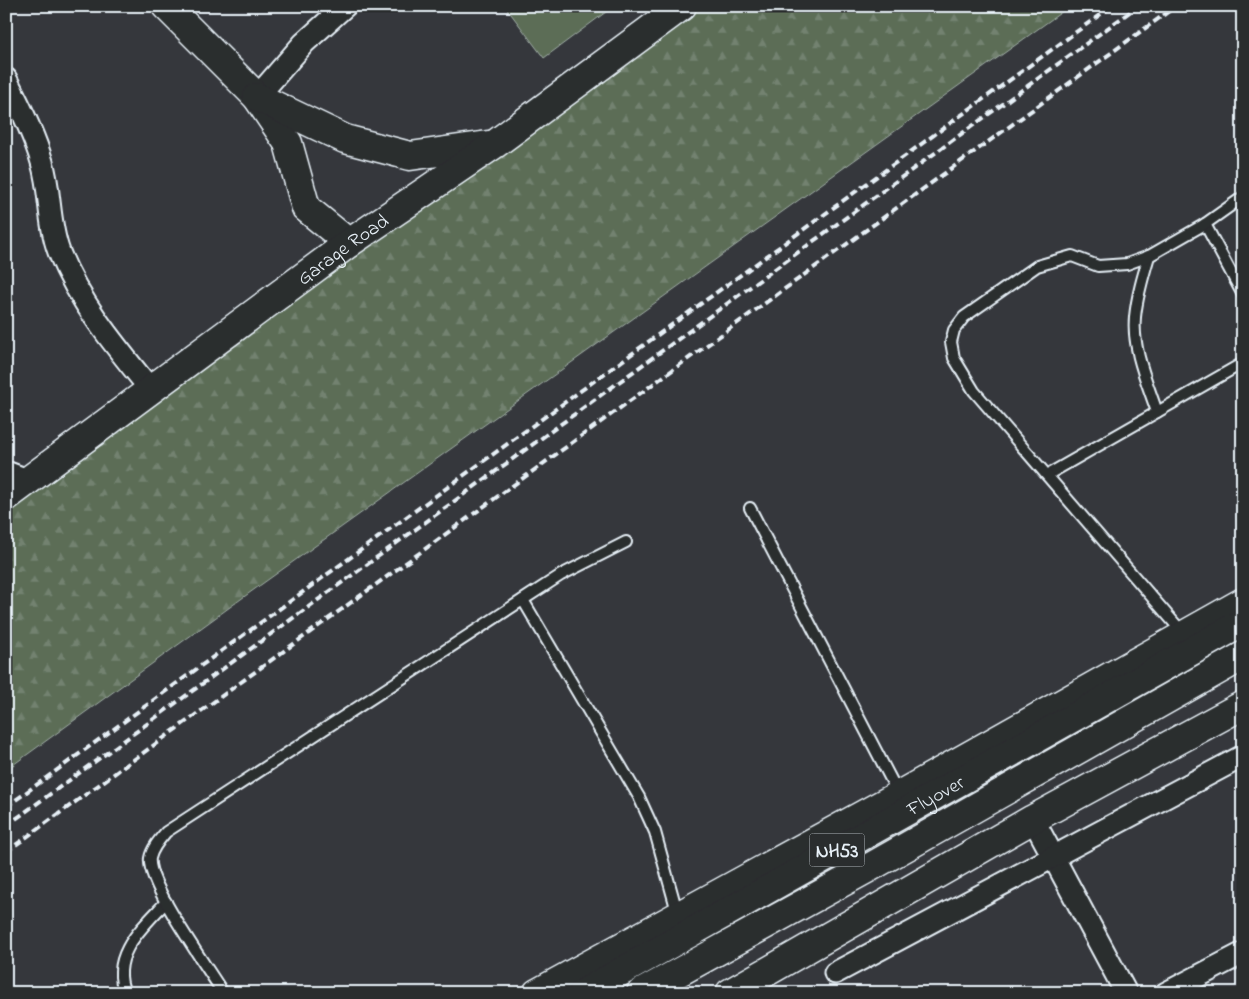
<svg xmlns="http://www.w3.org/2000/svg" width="1249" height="999" font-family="'Indie Flower',sans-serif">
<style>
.forest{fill:url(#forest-firs);stroke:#a2afa8}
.park{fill:#5b6d57;stroke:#a2afa8}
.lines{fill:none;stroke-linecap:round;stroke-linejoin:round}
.lane-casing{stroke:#e8f1f8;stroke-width:14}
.street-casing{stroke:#e8f1f8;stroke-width:25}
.secondary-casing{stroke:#e8f1f8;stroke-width:31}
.highway-casing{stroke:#e8f1f8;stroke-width:31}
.lane{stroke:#2a2d2e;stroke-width:10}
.street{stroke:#2a2d2e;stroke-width:21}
.secondary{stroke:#2a2d2e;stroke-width:28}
.highway{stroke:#2a2d2e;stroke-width:28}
.rail{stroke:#e8f1f8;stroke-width:4;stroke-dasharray:8 4;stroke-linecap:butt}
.labels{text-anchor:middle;stroke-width:4.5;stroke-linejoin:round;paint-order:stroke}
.shield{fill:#2a2d2e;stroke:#afb6bb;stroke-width:1}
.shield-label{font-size:19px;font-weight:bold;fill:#e8f1f8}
.street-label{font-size:20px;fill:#e8f1f8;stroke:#2a2d2e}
</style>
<defs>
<pattern id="forest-firs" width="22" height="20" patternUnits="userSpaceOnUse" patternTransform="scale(1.25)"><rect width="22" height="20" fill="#5b6d57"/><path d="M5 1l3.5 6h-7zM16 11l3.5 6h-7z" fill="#738270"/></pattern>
</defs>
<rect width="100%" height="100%" fill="#35373c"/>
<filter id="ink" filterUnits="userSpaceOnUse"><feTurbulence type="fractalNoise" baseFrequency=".02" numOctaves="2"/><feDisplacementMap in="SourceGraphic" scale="10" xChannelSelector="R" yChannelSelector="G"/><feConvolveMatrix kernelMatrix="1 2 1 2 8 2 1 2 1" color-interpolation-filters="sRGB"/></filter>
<g filter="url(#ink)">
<polygon class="forest" points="682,6 1070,6 241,599 6,770 6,497"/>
<polygon class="park" points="505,6 614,6 544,58"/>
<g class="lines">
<defs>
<g id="lane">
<polyline points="1205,224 1243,295"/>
<path d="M1149,256C1143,276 1137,296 1135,317C1132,349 1147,382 1157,412"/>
<polyline points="1047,475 1243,363"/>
<polyline points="750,508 898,793"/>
<polyline points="523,600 639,797 655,832 678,915"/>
<polyline points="1183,633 974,391 954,358 951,342 954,330 964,317 1037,266 1072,256 1098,266 1127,264 1149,256 1205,224 1243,197"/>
<path d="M125,993C109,955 143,927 166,902"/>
<path d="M223,993C208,968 146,883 150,858C152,848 160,839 166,832L561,575L626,542"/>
</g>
<g id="street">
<path d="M6,79C20,106 34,134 42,162C51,192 48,223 59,252C80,304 116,347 151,390"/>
<polyline points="257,97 304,43 345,6"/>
<polyline points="6,472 30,481"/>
<polyline points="1033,819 1126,993"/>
<polyline points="835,973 1243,756"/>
<polyline points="1166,993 1243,953"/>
</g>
<g id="secondary">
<polyline points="166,6 257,97 288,143 306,208 349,243"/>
<polyline points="257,97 345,139 410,156 488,145"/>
<path id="s1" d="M6,497L349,243L495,144L682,6"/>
<polyline points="537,993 899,795 1243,602"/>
<polyline points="730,993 1033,819 1243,705"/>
</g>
<g id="highway">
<path id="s2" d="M583,993L1243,622"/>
<polyline points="641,993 874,865 1243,656"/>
</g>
</defs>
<use href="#lane" class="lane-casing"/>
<use href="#street" class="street-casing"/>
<use href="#secondary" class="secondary-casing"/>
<use href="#highway" class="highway-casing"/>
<use href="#lane" class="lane"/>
<use href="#street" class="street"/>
<use href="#secondary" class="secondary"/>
<use href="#highway" class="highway"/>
<g class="rail">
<polyline points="6,807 1112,6"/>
<polyline points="6,826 1138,6"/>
<polyline points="6,852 1176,6"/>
</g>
</g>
</g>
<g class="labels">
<rect class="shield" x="809.5" y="833.5" width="55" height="33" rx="4"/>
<g class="shield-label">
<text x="837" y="857">NH53</text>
</g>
<g class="street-label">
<text dy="7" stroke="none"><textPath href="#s1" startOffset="418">Garage Road</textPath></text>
<text dy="7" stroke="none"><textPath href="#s2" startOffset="404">Flyover</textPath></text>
</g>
</g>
<rect width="1249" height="999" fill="none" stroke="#2a2d2e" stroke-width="25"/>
<rect x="12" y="12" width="1224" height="974" fill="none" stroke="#e8f1f8" stroke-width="2" filter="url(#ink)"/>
</svg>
